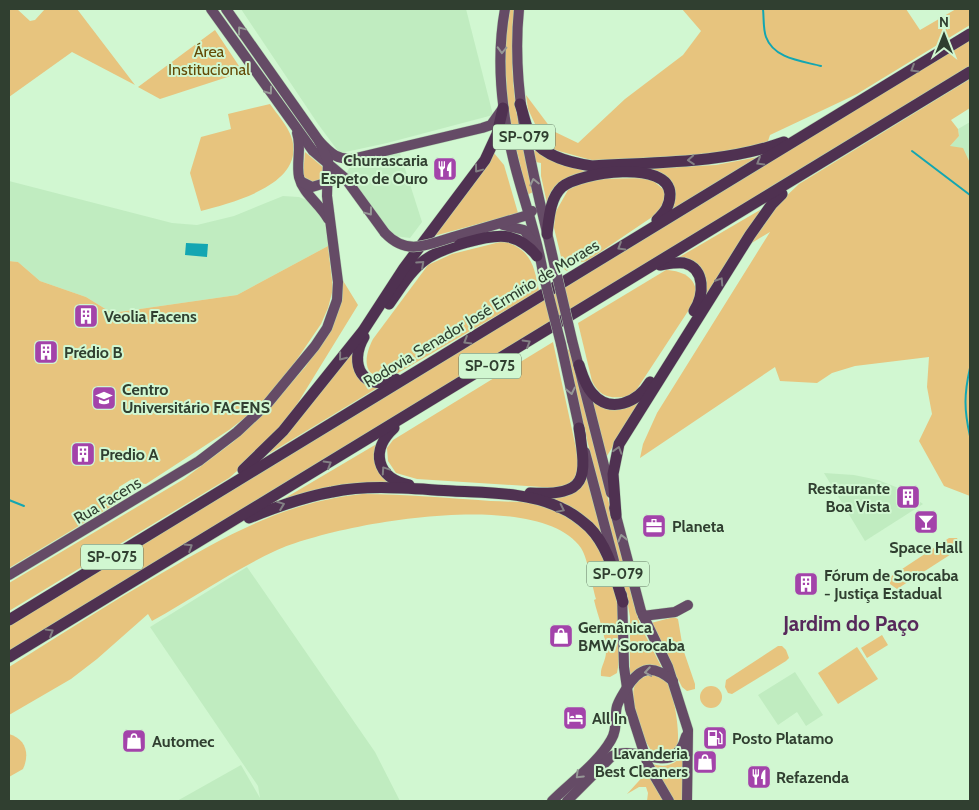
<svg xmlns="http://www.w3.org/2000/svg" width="979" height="810" font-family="Cabin,sans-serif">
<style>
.built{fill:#c0ecc0}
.green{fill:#e7c47e}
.water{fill:#13a6b2}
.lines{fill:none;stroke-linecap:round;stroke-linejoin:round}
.stream{stroke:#13a6b2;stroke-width:2}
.major-casing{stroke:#b1d2b1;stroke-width:11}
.highway-casing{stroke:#b1d2b1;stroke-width:12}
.major{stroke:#654b66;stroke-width:10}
.highway{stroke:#4f3151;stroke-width:11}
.major-bridge-casing{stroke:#b1d2b1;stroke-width:11;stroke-linecap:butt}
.major-bridge{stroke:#654b66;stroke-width:10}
.oneway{stroke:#969896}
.oneway2{stroke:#838084}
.labels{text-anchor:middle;stroke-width:4;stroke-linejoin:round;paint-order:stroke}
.shield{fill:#d1f7d1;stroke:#607660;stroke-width:1}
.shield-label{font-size:15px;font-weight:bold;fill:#303f30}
.park-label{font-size:16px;fill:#634a06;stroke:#d1f7d1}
.poi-label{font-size:16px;font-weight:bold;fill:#303f30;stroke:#d1f7d1;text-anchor:start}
.street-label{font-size:16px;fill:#303f30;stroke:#d1f7d1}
.district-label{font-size:21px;font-weight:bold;fill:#57295b;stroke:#d1f7d1}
</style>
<rect width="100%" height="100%" fill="#d1f7d1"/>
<g class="built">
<polygon points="241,9 466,9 493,115 387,143 341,153 338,151 318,124"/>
<polygon points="970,122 970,163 969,163 949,147 959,136 958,129"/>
<polygon points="400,153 422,222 410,238 394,236 387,230 348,176 347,172 351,165"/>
<polygon points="9,181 172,223 197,225 234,216 283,196 299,197 309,201 319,210 325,225 328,246 237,295 112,313 86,297 40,281 18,262 9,261"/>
<polygon points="824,473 854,475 878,480 901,489 923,504 865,541"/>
<polygon points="247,567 375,752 400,801 177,801 241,765 260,798 258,786 150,627"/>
<polygon points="795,672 823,715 806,726 797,712 778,725 758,695"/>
</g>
<g class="green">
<polygon points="9,9 17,9 30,21 35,20 45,9 77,9 135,85 72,52 9,97"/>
<path d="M508,9H514C508,78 517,125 533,192L527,195L508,112L505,56Z"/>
<polygon points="682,9 906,9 920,30 956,9 970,9 970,25 857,94 770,135 767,144 712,155 595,161 555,150 542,139 528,109 526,95 553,131 578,143 625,99 683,55 701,31"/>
<polygon points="215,30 243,72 160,99 138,87"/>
<polygon points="970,40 970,66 9,651 9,626"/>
<polygon points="970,79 970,108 951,120 958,129 959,136 950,146 963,148 970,163 970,496 944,486 919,441 932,414 927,387 929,357 855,366 832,373 817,383 780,381 775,367 640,458 643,444 657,413 770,232 745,247 780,202 799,184"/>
<path d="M270,104C277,114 287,125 291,136C308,184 234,202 201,211L190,173L201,137L231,129L228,114Z"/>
<polygon points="536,150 561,165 586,171 575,177 548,208 541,176 541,163 536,162 533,152"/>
<polygon points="305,152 325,169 319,180 310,183 303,176"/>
<polygon points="494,153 504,165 518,213 434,236"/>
<polygon points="758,157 671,210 675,198 642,169 716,165"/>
<polygon points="650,178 664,190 665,202 661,211 587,261 572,264 567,271 564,269 554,228 555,213 568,190 589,179"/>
<polygon points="760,210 761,211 701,307 704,285 676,259"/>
<path d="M504,241C531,250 534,265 539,291L398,373C366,385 360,364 373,339L428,265L452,254Z"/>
<polygon points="328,246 333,289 328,308 321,324 287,374 261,405 229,430 146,484 137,483 132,479 119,487 117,503 9,568 9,261 18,262 40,281 86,297 112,313 237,295"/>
<path d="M666,270C685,271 698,279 696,299L633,395C615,399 601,400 592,381L578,323Z"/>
<polygon points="342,279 358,305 283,427 252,458 229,478 9,611 9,583 184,479 233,442 279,397 306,366 329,328"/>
<polygon points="553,342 579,462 579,473 570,484 557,488 417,479 396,473 388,461 387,448 393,440"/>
<polygon points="571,348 634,605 641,627 661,666 660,668 639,668 630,674 630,617 627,600 565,352"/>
<polygon points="354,351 377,388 270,453 269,452"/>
<polygon points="650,387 605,459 592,401 608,407"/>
<polygon points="380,442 376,451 401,486 275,504"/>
<polygon points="585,471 605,541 549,497 561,495"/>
<path d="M362,494C405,494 448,498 491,501C512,502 539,501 558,510C588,525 602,550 611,580C621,609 623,643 617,673L610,677L601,676C600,667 606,661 606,652C606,635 598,617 594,600L596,599C592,585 588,559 581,548C538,486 333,524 275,551C232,571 193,598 152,621L148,614L97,659L71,679L9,715V667C60,635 110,603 162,573C227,535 285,502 362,494Z"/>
<polygon points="949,538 957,538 960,545 959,549 897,589 890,584 890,577"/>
<polygon points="674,617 678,619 683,649 695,684 695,689 687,691 682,687 652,627 651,623"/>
<polygon points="882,635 888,645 867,658 861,648"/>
<polygon points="778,646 782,646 786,650 789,658 786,661 732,694 728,693 725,687 726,680"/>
<polygon points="857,647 878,679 838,704 818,673"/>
<path d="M655,674C658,676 663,678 665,680C674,688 681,737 677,747L664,755C659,755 656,755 653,752C643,743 628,697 635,685C639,678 647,675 655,674Z"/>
<circle cx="711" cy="697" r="11"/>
<path d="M9,734C26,739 30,754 23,769L9,777Z"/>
<path d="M682,756L684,759V801H673L650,763C663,768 673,766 682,756Z"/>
<polygon points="647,772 663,801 647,801 648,793 646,787 639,787 627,794"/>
</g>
<polygon class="water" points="186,243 208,244 207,257 185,255"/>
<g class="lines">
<g class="stream">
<path d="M763,9C764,18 763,29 766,37C774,59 802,61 821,66"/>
<polyline points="912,151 970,195"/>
<path d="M970,368C964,394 964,410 970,436"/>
<polyline points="9,500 24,506"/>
</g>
<defs>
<g id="major">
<polyline points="211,9 313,151 345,178 385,233"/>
<path d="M226,9L319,141C331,154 338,161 356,158L482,128L491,125L501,111"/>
<path d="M505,9C496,58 501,109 513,158C522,196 537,234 543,273"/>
<path d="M519,9C510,97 535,178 554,263"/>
<path d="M297,133C302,148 296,162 299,177C303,194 320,204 328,219"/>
<polyline points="302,182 312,187 332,181"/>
<polyline points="503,225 524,230 533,243"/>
<polyline points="453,237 528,215 532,211"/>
<polyline points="572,340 611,493"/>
<polyline points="561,344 581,436"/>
<polyline points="585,452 614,561"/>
<polyline points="614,508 641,611 668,667 688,730 687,801"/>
<polyline points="9,575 199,461 237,432 268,403 315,346 327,328 337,300 338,282 327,196 328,160 319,141"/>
<polyline points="622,595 624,667 630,709 648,765 669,801"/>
<polyline points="643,616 675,612 688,605"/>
<path d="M552,801C571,782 598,763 611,740C618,729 614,718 617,706C619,700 623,694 626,689C640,666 653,664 673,681"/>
<path d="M567,801L612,756C641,743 674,780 686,736"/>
</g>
<g id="highway">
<path d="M520,104C524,115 526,129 532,138C544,157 572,163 592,166C656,162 723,164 784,142"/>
<path d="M547,234C549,218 550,198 562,187C580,172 669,159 670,194C670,206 665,212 657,220"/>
<path d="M660,265C667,264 676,262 684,263C706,268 704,296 694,311"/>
<path d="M389,304C400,289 410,271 425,260C441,248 490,233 509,237C521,240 530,247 537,256"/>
<path d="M364,337C348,364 363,393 396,379"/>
<path d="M579,365C582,374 585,385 592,393C610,415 638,402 650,382"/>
<path d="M394,428C370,450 376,478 409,485"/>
<polyline points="243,470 283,431 363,331 404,268 485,160 497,134 503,108"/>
<path d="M530,493C588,496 587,479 579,428"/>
<polyline points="616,515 613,474 619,444 750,235 772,204 782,194"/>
<path d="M249,518C276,507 303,497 332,492C371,484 413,489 453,491C487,493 529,492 561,508C571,512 581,520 589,527C609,547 615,577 623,602"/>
<polyline points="9,620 970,34"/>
<polyline points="9,657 970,72"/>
</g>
</defs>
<use href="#major" class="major-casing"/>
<use href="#highway" class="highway-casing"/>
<use href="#major" class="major"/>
<use href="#highway" class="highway"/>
<defs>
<g id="major-bridge">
<path d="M385,233C407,256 427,245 453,237"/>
<polyline points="554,263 572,340"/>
<polyline points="543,273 561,344"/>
</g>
</defs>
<use href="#major-bridge" class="major-bridge-casing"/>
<use href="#major-bridge" class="major-bridge"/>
</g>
<defs><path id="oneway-chevron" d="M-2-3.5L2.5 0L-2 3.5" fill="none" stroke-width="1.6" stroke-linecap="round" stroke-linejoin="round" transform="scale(1.25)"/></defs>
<g class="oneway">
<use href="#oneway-chevron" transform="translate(241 30) rotate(-127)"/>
<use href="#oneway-chevron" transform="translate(502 50) rotate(92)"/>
<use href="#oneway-chevron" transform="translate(269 91) rotate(54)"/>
<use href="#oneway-chevron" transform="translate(534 182) rotate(-103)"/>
<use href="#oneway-chevron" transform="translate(369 212) rotate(53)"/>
<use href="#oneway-chevron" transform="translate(571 391) rotate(78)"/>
<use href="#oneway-chevron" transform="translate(622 538) rotate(-104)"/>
<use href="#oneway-chevron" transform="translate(648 672) rotate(171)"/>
<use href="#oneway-chevron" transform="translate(579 775) rotate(136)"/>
</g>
<g class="oneway2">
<use href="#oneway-chevron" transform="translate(914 69) rotate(149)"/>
<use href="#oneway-chevron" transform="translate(691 160) rotate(176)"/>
<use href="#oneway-chevron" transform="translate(760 162) rotate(149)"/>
<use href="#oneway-chevron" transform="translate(478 169) rotate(127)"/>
<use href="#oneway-chevron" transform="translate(621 247) rotate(149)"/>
<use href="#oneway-chevron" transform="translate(421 264) rotate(-42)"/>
<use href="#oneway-chevron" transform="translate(720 281) rotate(-57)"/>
<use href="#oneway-chevron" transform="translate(467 341) rotate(149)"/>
<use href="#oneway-chevron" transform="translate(527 343) rotate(-31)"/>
<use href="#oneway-chevron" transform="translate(342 357) rotate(129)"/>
<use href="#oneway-chevron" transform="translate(618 450) rotate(-73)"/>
<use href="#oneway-chevron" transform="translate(328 464) rotate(-31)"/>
<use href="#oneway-chevron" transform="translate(385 470) rotate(-124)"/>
<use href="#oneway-chevron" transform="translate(281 505) rotate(-21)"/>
<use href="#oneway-chevron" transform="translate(561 509) rotate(26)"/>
<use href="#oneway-chevron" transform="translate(189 547) rotate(-32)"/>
<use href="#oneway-chevron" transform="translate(50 632) rotate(-31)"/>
</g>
<defs>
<symbol id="restaurant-square" viewBox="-11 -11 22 22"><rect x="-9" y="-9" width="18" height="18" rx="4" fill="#a343aa" stroke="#d1f7d1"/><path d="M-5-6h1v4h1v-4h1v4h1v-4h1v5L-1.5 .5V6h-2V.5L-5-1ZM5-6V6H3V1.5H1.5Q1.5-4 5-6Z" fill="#fff"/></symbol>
<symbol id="building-square" viewBox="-11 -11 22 22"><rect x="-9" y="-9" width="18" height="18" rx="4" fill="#a343aa" stroke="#d1f7d1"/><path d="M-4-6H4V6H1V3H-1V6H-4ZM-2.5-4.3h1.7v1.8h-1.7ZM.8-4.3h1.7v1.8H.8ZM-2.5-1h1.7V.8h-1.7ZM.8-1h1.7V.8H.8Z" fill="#fff"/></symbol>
<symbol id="university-square" viewBox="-11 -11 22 22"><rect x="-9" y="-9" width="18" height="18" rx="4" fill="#a343aa" stroke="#d1f7d1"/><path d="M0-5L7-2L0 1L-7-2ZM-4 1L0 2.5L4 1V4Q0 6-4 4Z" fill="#fff"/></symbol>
<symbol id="bar-square" viewBox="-11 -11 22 22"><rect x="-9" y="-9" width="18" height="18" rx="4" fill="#a343aa" stroke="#d1f7d1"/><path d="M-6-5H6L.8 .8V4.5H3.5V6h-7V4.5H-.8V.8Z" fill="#fff"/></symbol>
<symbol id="office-square" viewBox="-11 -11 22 22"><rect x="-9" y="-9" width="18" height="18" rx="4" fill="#a343aa" stroke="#d1f7d1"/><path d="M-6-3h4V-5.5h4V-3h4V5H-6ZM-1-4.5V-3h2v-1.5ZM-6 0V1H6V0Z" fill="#fff"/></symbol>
<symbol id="shop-square" viewBox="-11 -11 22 22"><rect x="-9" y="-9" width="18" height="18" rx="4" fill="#a343aa" stroke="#d1f7d1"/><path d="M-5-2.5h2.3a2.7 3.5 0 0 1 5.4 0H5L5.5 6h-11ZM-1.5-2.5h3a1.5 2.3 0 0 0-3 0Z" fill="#fff"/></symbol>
<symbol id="hotel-square" viewBox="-11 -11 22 22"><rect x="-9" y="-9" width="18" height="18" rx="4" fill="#a343aa" stroke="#d1f7d1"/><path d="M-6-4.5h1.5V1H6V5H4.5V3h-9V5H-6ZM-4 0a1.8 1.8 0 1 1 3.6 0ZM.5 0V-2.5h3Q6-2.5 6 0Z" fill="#fff"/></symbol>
<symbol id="fuel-square" viewBox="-11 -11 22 22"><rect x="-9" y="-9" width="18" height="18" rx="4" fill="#a343aa" stroke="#d1f7d1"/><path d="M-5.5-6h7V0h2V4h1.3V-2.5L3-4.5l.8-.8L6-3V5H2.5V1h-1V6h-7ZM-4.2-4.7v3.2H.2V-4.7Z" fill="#fff"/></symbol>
</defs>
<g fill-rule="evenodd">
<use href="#restaurant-square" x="431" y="155" width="28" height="28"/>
<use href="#building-square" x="72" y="302" width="28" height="28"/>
<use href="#building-square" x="32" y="338" width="28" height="28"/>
<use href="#university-square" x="90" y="384" width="28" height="28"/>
<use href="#building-square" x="69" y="440" width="28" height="28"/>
<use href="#building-square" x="894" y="483" width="28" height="28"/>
<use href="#bar-square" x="912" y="508" width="28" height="28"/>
<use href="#office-square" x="640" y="512" width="28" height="28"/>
<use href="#building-square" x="792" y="570" width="28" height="28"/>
<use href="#shop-square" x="547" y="622" width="28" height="28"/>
<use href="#hotel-square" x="561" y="704" width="28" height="28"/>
<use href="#fuel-square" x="701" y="724" width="28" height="28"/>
<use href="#shop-square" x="120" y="727" width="28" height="28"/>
<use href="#shop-square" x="691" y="748" width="28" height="28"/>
<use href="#restaurant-square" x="745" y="763" width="28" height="28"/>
</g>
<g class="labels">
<g class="shield">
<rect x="493" y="124.5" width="62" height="25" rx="4"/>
<rect x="459" y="353.5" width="62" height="25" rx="4"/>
<rect x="81" y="544.5" width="62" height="25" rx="4"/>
<rect x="587" y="561.5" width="62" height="25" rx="4"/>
</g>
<g class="shield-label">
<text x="524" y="142">SP-079</text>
<text x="490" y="371">SP-075</text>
<text x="112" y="562">SP-075</text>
<text x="618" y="579">SP-079</text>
</g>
<g class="park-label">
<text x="209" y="57">Área<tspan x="209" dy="18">Institucional</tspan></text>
</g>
<g class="poi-label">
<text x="428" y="166" text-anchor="end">Churrascaria<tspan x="428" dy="18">Espeto de Ouro</tspan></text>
<text x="104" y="322">Veolia Facens</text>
<text x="64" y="358">Prédio B</text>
<text x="122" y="395">Centro<tspan x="122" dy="18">Universitário FACENS</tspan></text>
<text x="100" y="460">Predio A</text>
<text x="890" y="494" text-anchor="end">Restaurante<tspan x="890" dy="18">Boa Vista</tspan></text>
<text x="672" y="532">Planeta</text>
<text x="926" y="553" text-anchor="middle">Space Hall</text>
<text x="824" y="581">Fórum de Sorocaba<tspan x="824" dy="18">- Justiça Estadual</tspan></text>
<text x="578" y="633">Germânica<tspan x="578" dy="18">BMW Sorocaba</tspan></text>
<text x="592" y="724">All In</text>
<text x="732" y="744">Posto Platamo</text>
<text x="152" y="747">Automec</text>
<text x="688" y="759" text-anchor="end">Lavanderia<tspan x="688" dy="18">Best Cleaners</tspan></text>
<text x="776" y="783">Refazenda</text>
</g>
<g class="street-label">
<text transform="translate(481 313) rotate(-31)" y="6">Rodovia Senador José Ermírio de Moraes</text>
<text transform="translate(107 500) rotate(-31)" y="6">Rua Facens</text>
</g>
<g class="district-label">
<text x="851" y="631">Jardim do Paço</text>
</g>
</g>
<rect width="979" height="810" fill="none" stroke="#303f30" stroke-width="20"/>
<g transform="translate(944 35)" stroke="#d1f7d1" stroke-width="4" paint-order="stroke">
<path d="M0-4L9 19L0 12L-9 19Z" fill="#303f30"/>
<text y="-8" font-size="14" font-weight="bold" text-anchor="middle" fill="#303f30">N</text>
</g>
</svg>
